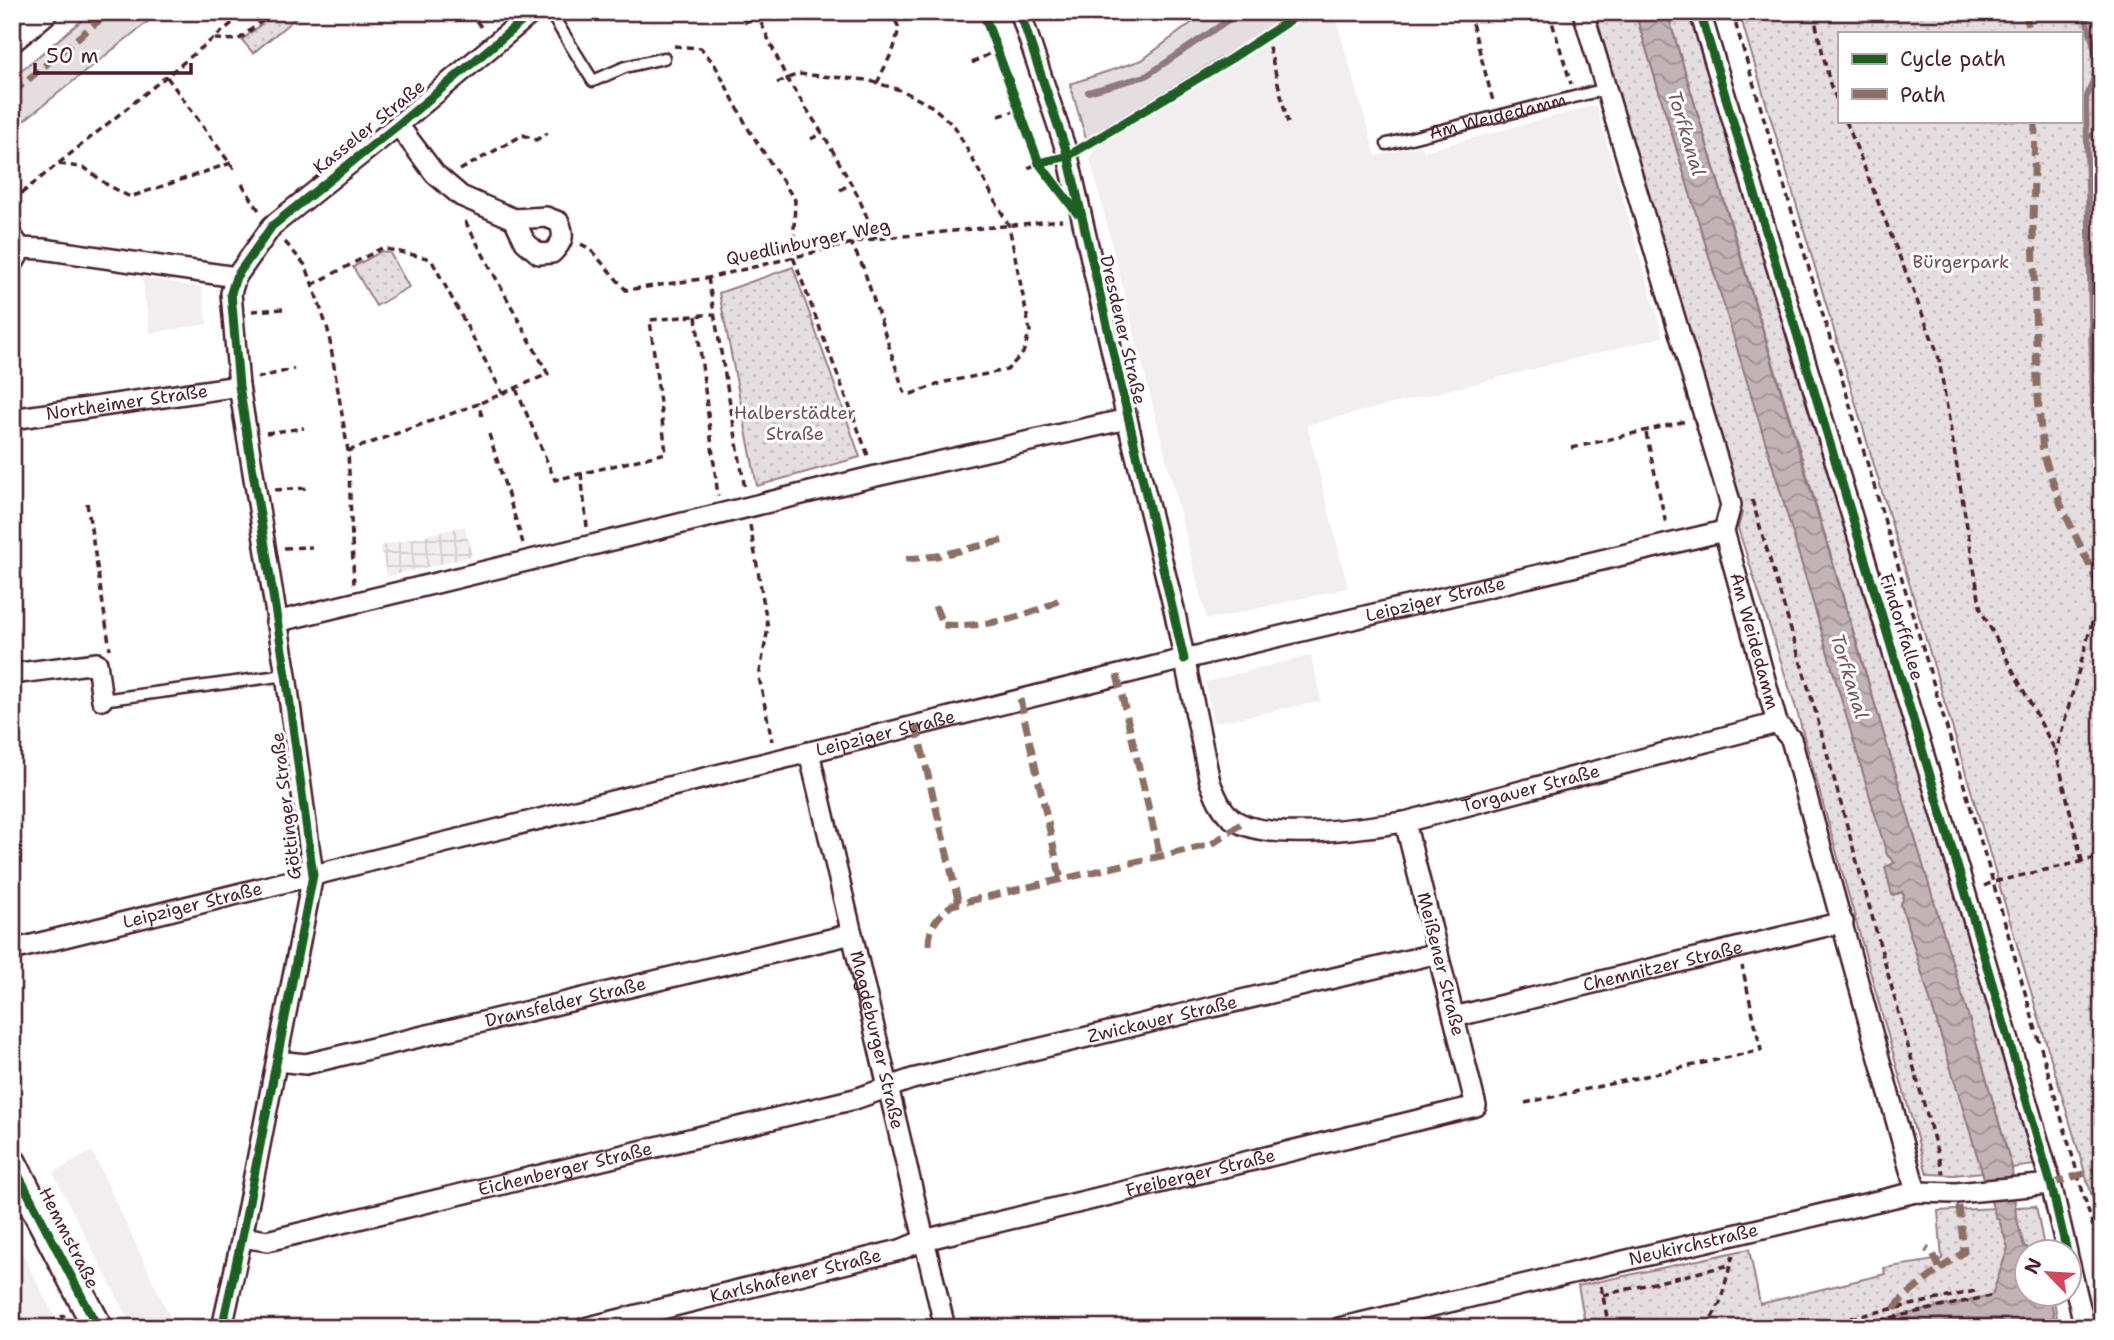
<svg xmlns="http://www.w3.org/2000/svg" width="2114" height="1340" font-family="'Shantell Sans',sans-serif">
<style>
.built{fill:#f2eeef}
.industrial{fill:url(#industrial-grid)}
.grass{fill:#e5dee0;stroke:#987e86;stroke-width:2}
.park{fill:url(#park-dots);stroke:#987e86;stroke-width:2;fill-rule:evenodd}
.water{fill:url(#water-waves);stroke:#91787e;stroke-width:2}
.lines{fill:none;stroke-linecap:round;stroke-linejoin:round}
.stream{stroke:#91787e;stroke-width:6}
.lane-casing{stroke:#4a1f2b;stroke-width:15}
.street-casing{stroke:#4a1f2b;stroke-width:24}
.secondary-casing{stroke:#4a1f2b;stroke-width:33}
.path{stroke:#4a1f2b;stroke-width:3.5;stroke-dasharray:7 5;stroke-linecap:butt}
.lane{stroke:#fff;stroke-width:10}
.street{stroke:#fff;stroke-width:19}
.secondary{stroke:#fff;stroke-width:28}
.quiet{stroke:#8d6e63;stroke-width:7;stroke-dasharray:14 7;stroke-linecap:butt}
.cycleway-casing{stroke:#fff;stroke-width:13}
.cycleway{stroke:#1b5e20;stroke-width:9}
.labels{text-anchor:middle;stroke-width:6;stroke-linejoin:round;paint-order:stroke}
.street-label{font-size:18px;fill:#4a1f2b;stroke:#fff}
.park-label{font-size:18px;fill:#714f58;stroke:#fff}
.water-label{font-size:19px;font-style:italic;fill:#74535c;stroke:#fff}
</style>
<defs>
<pattern id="industrial-grid" width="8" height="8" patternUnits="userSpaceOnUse" patternTransform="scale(1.75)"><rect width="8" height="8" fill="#f2eeef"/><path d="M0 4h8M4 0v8" fill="none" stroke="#d1cccd"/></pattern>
<pattern id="park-dots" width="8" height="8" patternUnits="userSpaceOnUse" patternTransform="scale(1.75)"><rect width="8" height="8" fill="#e5dee0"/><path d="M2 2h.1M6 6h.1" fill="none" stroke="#c6bec0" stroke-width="1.8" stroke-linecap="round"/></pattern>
<pattern id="water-waves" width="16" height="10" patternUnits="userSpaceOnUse" patternTransform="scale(1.75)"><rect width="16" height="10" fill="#c1b3b6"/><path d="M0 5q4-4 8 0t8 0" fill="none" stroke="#9f9194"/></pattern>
</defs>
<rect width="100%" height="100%" fill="#fff"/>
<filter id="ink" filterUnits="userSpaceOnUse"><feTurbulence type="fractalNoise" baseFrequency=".0143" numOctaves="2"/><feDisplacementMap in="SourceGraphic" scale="14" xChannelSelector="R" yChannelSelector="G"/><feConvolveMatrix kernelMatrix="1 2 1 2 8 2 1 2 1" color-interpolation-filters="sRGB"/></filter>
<g filter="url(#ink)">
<g class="built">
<polygon points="1314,12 1334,12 1376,156 1421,145 1424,151 1596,105 1663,337 1307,425 1348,588 1207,620 1090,158 1096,147 1242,60"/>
<polygon points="142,277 202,288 207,324 150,333"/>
<polygon points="1311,655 1321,701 1214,723 1205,682"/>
<polygon points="92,1151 175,1328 133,1328 53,1173"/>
<polygon points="12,1233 60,1328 12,1328"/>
</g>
<polygon class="industrial" points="465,526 472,556 387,577 380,546"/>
<g class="grass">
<polygon points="92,12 160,12 12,130 12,78"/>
<polygon points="1206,12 1297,12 1271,30 1217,60 1086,139 1070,84 1142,60"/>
</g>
<g class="park">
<polygon points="276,12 295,12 298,16 253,53 242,40"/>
<polygon points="1591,12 1635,12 1895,864 1893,895 1903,892 1904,897 1901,904 1983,1172 1954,1175 1927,1174 1798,715 1738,528 1742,513"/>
<polygon points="1667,12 1690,12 1844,517 2035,1165 2012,1168 1811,488"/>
<path d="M1739,12H2102V1230ZM2081,33V121H1839V33Z"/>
<polygon points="382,251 390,253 409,287 376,306 353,267"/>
<polygon points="793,267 860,457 757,486 719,293"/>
<polygon points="2036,1206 2045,1252 2026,1252 2026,1294 2053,1295 2059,1328 1586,1328 1578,1286 1749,1249 1760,1304 1885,1274 1884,1268 1942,1259 1938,1211"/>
</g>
<polygon class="water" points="1635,12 1667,12 1972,1028 2012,1168 2016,1216 2024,1246 2037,1252 2026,1252 2026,1294 2050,1295 2056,1328 1844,1328 1992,1295 2008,1248 1999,1220 1996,1218 1901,904 1904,896 1902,892 1892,895 1885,867 1895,863 1887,855 1782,497"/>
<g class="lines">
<g class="stream">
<polyline points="2084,12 2099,64 2086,99 2093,405 2102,474"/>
<polyline points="1088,92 1146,76 1240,12"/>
<polyline points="2087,137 2102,132"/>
</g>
<defs>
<g id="lane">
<polyline points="550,12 593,81 625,67 664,58"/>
<path id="s1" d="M1387,144L1606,89"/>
<polyline points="102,700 286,675"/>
</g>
<g id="street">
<path id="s2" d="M1020,12L1068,156L1127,419L1174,609L1210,782C1215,794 1219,806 1228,815C1258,846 1365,827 1405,822L1777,723"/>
<path id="s3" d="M1583,12L1731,505L1724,531L1777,723L1791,739L1916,1192"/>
<polyline points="1700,12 1966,895 2051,1184 2067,1252"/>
<path d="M398,125L435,174L461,196L514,219L546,217L559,222C565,236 563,242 552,253L539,254L525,242L514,219"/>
<path d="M12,237C21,245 21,255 12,264"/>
<polyline points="19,248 43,249 236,277"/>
<path id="s4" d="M12,419L239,386"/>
<polyline points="276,622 876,476 1127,419"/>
<polyline points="12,674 97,663 102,700"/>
<path id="s5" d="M809,752L945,1328"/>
<path id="s6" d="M12,950L1184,659L1724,531"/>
<path id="s7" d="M1454,1017L1843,922"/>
<path id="s8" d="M277,1061L306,1064L852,934"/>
<path id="s9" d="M242,1237L267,1241L855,1099L912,1079L1438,953"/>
<polyline points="2068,1257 2085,1328"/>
<polyline points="222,1328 242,1237 313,875 286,675 239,386 231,293 236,277 272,226 398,125 533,12"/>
<path id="s10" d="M585,1328L900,1250L924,1240L1476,1106L1405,822"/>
<path id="s11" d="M1339,1328L1916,1192L1956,1193L2051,1184"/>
</g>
<g id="secondary">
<polyline points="12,37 42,12"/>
<polyline points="12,1163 98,1328"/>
</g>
</defs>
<use href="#lane" class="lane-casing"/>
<use href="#street" class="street-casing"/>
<use href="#secondary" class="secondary-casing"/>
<g class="path">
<polyline points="469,12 482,28"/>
<polyline points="756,12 786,77 826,139 858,196 876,239"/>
<polyline points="1469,12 1493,101"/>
<polyline points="1549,12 1571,84"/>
<polyline points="1732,12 1993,882 2102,1258"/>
<polyline points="1813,12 1830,84 1839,105"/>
<polyline points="744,23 757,15"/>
<polyline points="1266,35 1288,123"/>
<polyline points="215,39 238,40 273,12"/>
<polyline points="674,46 701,48 715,65 749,130 795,200 793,257 869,458"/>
<polyline points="972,63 997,50"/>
<polyline points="167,77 234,169"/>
<polyline points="777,83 798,74 867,80 903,91 933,107 955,127 1009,226 1030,331 1023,353 1007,370 945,382 911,394 904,392 863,267 851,243"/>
<polyline points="877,83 894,48 899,28 891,12"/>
<polyline points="999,116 1018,110"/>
<polyline points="1846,121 1938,354 1981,610 2056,752"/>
<polyline points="811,139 822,133"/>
<polyline points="59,164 85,168 106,184 130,197 231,163"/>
<polyline points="1028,168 1039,163"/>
<polyline points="460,170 523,135 536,140 548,133"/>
<polyline points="242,184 260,212"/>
<polyline points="840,190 850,184"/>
<polyline points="12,201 246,12"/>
<polyline points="465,221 548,374 478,404"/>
<polyline points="285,242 306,266 328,330 348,451 354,585"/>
<polyline points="581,244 590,249 626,290 708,278 865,240 1062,220"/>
<polyline points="708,278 745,489"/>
<polyline points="312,285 382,248 427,258 432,261 503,394"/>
<polyline points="252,311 283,309"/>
<polyline points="696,316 718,496"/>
<polyline points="257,378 294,369"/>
<polyline points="516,389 555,480 666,453 650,320 714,314"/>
<polyline points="266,433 304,428"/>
<polyline points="1646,433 1666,524"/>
<polyline points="489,434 523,543"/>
<polyline points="1572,448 1686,421"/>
<polyline points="348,451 478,404 482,416"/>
<polyline points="581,473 587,527"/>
<polyline points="275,490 308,488"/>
<polyline points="1752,500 1815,710 1943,1173"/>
<polyline points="87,503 110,649"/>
<polyline points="750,525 768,628 759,677 772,741"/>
<polyline points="284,548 312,547"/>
<polyline points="2082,861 2056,752 2102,587"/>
<polyline points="1984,886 1993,882 2102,857"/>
<polyline points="1525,1103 1761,1050 1742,966"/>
<polyline points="1601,1286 1609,1328"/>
<polyline points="1603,1295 1730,1265"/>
<polyline points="39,1328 65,1315"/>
<polyline points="1706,1328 1720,1303 1733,1255"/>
<polyline points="1804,1328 1980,1290"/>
<polyline points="1844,1328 1990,1296"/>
</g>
<use href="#lane" class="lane"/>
<use href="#street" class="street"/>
<use href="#secondary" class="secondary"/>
<g class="quiet">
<polyline points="2026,12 2029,33"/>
<polyline points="12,93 109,12"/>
<polyline points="2035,121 2033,227 2037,385 2043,453 2061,505 2102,592"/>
<polyline points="12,189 18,196 12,213"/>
<polyline points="906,559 937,556 1009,539"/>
<path d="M935,606L943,625C982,628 1027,618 1061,599"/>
<polyline points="1117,675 1160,856"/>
<polyline points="1020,699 1061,880"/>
<polyline points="916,725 959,904"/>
<path d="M929,945C929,926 938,916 952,905L1212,844L1241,824"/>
<polyline points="2051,1184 2102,1168"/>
<polyline points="1940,1269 1964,1252 1959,1206"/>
<polyline points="1894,1309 1902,1299 1940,1269 1933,1253 1926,1249"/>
</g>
<defs>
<g id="cycleway">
<polyline points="983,12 1039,163 1077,213"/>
<polyline points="1020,12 1068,156 1184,659"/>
<polyline points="1700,12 1966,895 2051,1184 2067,1252"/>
<polyline points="1039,163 1068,156 1232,58 1302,12"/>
<polyline points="12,1163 98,1328"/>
<polyline points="222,1328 242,1237 313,875 286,675 239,386 231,293 236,277 272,226 398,125 533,12"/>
</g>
</defs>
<use href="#cycleway" class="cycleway-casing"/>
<use href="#cycleway" class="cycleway"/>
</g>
</g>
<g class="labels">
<g class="street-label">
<text dy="6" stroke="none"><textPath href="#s1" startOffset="114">Am Weidedamm</textPath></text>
<text transform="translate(369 127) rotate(-39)" y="6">Kasseler Straße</text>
<text transform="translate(808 242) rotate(-12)" y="6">Quedlinburger Weg</text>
<text transform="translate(1123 330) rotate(77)" y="6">Dresdener Straße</text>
<text dy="6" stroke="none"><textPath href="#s4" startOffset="116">Northeimer Straße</textPath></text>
<text dy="6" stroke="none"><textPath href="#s6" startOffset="1466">Leipziger Straße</textPath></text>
<text transform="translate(1902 627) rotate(73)" y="6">Findorffallee</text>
<text dy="6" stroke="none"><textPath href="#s3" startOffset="656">Am Weidedamm</textPath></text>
<text dy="6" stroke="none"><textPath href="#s6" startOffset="900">Leipziger Straße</textPath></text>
<text dy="6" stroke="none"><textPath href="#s2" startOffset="1143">Torgauer Straße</textPath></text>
<text transform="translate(286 806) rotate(-97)" y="6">Göttinger Straße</text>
<text dy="6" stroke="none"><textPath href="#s6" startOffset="186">Leipziger Straße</textPath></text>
<text transform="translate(1441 964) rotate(76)" y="6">Meißener Straße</text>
<text dy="6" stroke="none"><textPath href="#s7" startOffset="215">Chemnitzer Straße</textPath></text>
<text dy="6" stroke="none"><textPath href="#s8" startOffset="296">Dransfelder Straße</textPath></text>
<text dy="6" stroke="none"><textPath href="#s9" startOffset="948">Zwickauer Straße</textPath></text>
<text dy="6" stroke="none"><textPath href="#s5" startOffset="296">Magdeburger Straße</textPath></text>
<text dy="6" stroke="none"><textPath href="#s9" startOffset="332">Eichenberger Straße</textPath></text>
<text dy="6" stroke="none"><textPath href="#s10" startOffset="635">Freiberger Straße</textPath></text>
<text transform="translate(69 1238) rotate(63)" y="6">Hemmstraße</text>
<text dy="6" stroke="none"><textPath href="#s11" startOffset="364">Neukirchstraße</textPath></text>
<text dy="6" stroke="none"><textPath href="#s10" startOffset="217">Karlshafener Straße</textPath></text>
</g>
<g class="park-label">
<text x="1961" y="268">Bürgerpark</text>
<text x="795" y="419">Halberstädter<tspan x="795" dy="21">Straße</tspan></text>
</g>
<g class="water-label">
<text transform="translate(1687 133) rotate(73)" y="7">Torfkanal</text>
<text transform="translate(1850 676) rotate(73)" y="7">Torfkanal</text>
</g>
</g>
<rect width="2114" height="1340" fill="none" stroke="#fff" stroke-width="42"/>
<rect x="21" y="21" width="2072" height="1298" fill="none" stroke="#4a1f2b" stroke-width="2.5" filter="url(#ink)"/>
<rect x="1838" y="32" width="245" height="91" fill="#ffffff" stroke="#b7a5aa" stroke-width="2"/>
<rect x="1852" y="54" width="35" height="10" fill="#1b5e20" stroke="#b7a5aa" stroke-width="2"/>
<text x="1900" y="66" font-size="21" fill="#4a1f2b">Cycle path</text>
<rect x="1852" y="89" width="35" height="10" fill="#8d6e63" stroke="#b7a5aa" stroke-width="2"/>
<text x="1900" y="102" font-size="21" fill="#4a1f2b">Path</text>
<g transform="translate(2048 1273) rotate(295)"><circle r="33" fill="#ffffff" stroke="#b7a5aa" stroke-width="2"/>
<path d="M0-5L12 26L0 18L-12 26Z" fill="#d1495b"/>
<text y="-10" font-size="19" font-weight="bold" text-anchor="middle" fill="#4a1f2b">N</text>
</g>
<path d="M35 63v10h156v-10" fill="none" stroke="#4a1f2b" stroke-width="3.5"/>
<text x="46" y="63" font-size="21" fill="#4a1f2b" stroke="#ffffff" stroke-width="5" paint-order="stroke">50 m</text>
</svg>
